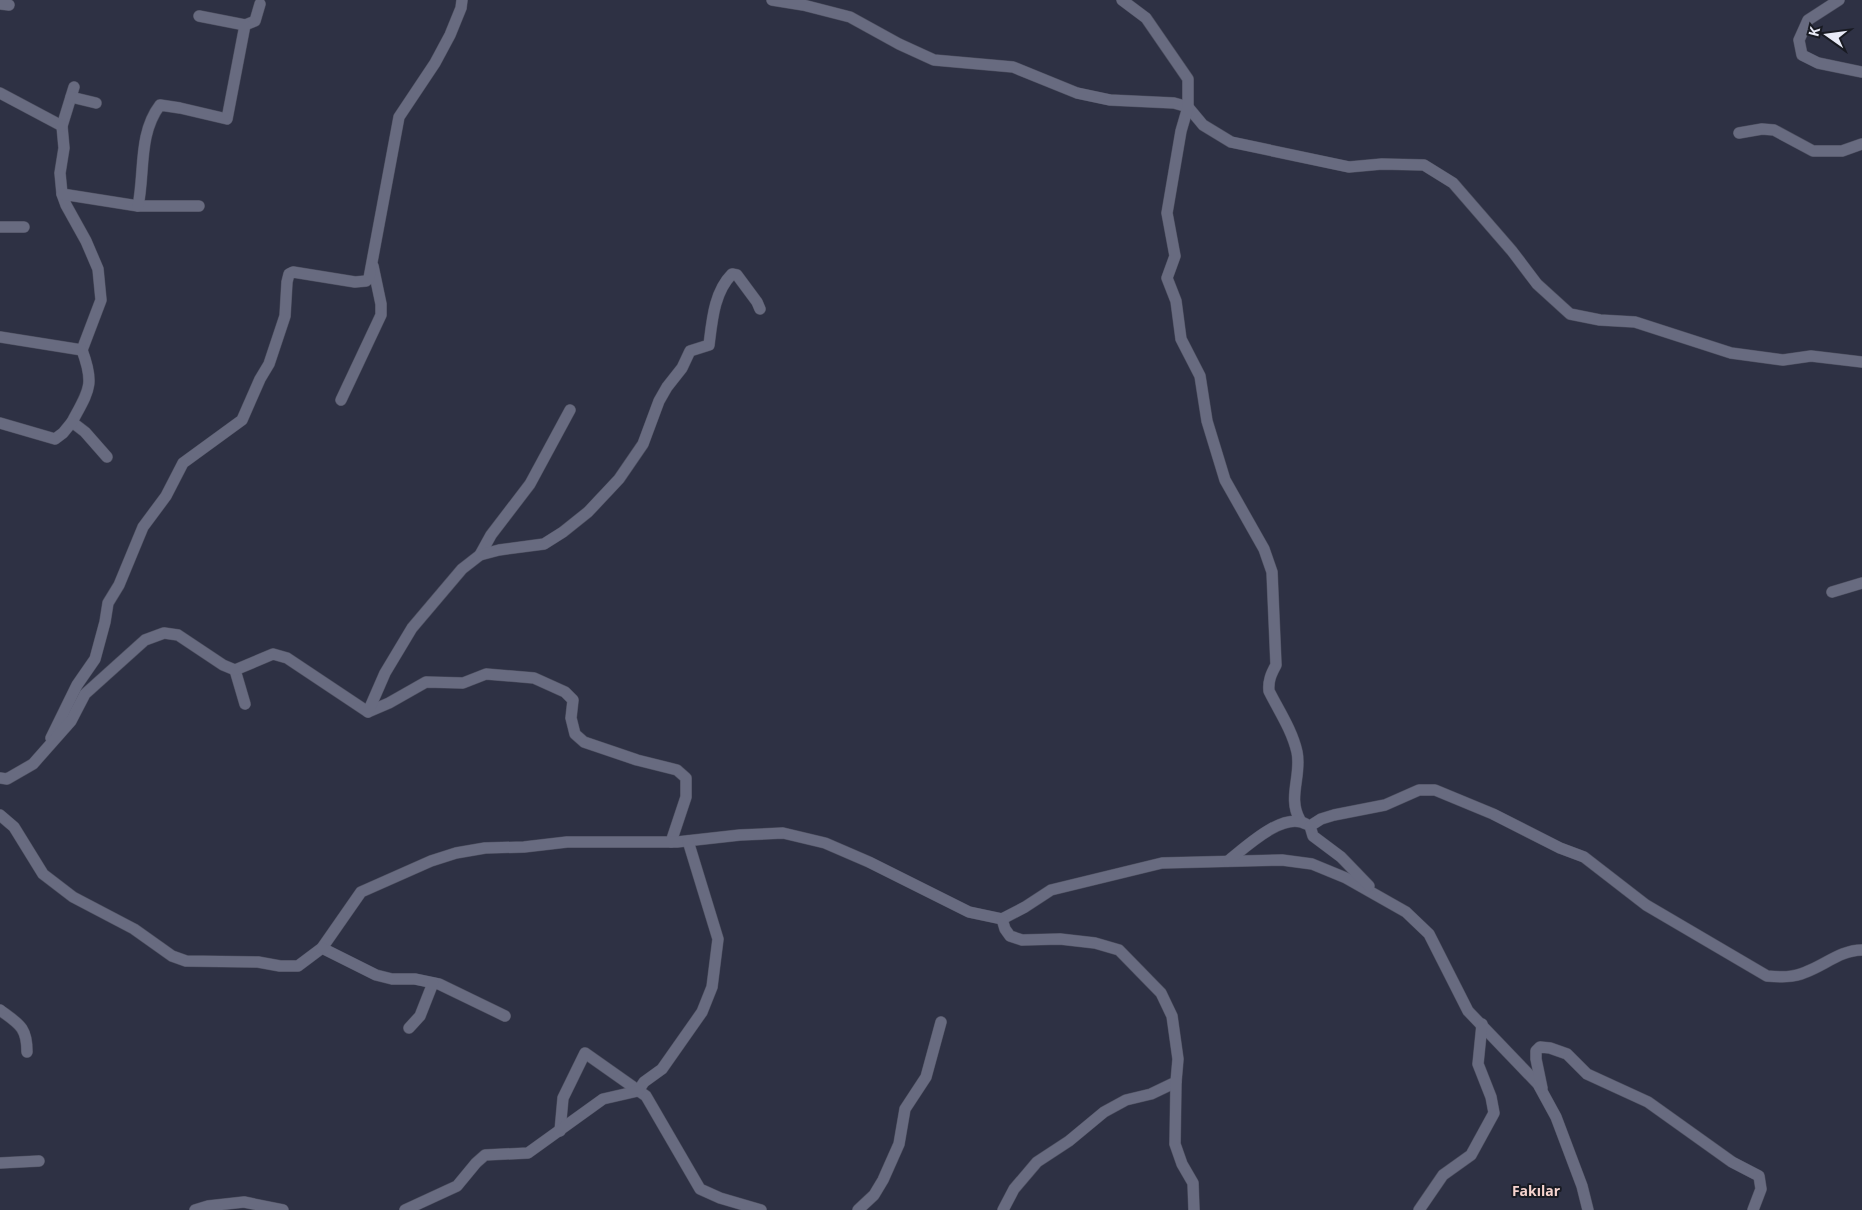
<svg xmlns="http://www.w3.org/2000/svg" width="1862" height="1210" font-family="'Open Sans',sans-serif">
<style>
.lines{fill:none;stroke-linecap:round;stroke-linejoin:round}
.minor-casing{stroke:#4d4f5f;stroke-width:12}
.minor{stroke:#686b80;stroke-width:11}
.labels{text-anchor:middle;stroke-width:4;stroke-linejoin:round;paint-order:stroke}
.neighbourhood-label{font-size:14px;font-weight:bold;fill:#f6d3ce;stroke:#181a22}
</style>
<rect width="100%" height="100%" fill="#2e3144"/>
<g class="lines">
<defs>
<g id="minor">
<polyline points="772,0 803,5 850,17 899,44 934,60 1013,67 1077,93 1110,100 1174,103 1188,107 1203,125 1231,142 1349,167 1382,164 1424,165 1453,183 1512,251 1537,284 1570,314 1600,320 1635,322 1731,353 1783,360 1811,356 1862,362"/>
<path d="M1122,0L1146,18L1188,79V107L1181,131L1167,213L1175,256L1167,278L1176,301L1181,339L1200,376L1207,421L1225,480L1264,549L1272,572L1276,665C1271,674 1268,681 1269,691C1279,711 1292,730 1297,752C1302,775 1287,798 1300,820"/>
<polyline points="1839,0 1808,20 1799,40 1802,55 1818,63 1862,72"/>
<polyline points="0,4 9,5"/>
<polyline points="245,25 255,21 260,4"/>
<polyline points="74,87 62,126 64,148 60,173 62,194 66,205 86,241 98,269 101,300 82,350"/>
<polyline points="0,93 62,126"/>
<polyline points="71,97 96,103"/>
<polyline points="1739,133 1762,129 1774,130 1813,151 1842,151 1862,144"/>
<polyline points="62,194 138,206 199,206"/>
<path d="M138,206C145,172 138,134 160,105L180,108L227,119L245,25L199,16"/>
<polyline points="0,227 24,227"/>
<path d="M0,337L82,350C95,385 89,390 72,422L85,432L107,457"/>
<polyline points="341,400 381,315 381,304 373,266"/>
<polyline points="0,423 55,439 63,433 72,422"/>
<polyline points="480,555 491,535 530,484 570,410"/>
<polyline points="1832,592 1862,583"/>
<polyline points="235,670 245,704"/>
<polyline points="368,712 389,703 426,682 463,683 486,674 534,678 565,692 573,700 571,718 575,734 584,742 637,760 677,770 686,778 686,797 671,842"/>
<polyline points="51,738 77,685 95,659 105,622 108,603 119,585 143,527 166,496 183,463 242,420 260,379 269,364 285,316 287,282 289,274 293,272 355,282 366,281 369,278 399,117 435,63 450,35 461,8 462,0"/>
<path d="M0,778L7,779L33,764L71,721L85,694L145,640L164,633L178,635L223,665L235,670L273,654L287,658L368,712L385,673L412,628L462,569L480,555L499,550L544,544L563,532L588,512L619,479L643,444L659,401L667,387L682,368L690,351L709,345C712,321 714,292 732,274L737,275L757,302L760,309"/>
<polyline points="0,815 14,827 43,874 73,897 134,929 172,956 186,961 258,962 280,966 298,966 322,948 361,892 431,861 456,853 485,848 524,847 567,842 677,842 740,835 783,833 825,843 869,862 969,912 1002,919 1025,907 1051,890 1162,863 1282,860 1312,864 1346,878 1406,912 1429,934 1468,1011 1538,1084 1556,1117 1582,1186 1588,1210"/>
<path d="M1228,861C1246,847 1283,811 1306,824"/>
<path d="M1369,886L1341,857L1313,836L1310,826L1321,819L1334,815L1385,805L1419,790H1435L1493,814L1560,848L1584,857L1646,905L1767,976C1780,977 1793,978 1806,972C1825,965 1841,950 1862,950"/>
<polyline points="1002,919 1005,929 1010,936 1022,940 1060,939 1095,943 1119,950 1161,993 1172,1016 1178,1059 1176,1082 1151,1094 1126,1100 1104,1112 1069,1141 1037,1162 1014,1189 1003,1210"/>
<polyline points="322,948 376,975 392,979 415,979 439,984 505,1016"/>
<path d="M0,1010C19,1024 27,1027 27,1052"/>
<polyline points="409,1028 420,1016 433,983"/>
<polyline points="1176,1082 1175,1144 1182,1164 1193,1183 1194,1210"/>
<polyline points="1542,1088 1536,1059 1536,1051 1540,1047 1550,1048 1567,1054 1587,1074 1648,1102 1732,1162 1759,1176 1761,1189 1753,1210"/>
<polyline points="560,1131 563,1098 585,1053 646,1096 700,1189 720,1198 761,1210"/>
<polyline points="0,1163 39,1161"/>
<polyline points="195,1210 208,1206 244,1202 283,1210"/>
<polyline points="405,1210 457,1186 476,1163 485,1155 528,1153 603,1099 638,1091 644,1082 662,1069 702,1012 712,987 718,939 688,841"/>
<polyline points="858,1210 874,1195 883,1180 899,1144 905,1109 926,1077 941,1022"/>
<polyline points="1419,1210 1443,1175 1471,1155 1494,1113 1491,1097 1478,1064 1482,1024"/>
</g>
</defs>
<use href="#minor" class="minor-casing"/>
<use href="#minor" class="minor"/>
</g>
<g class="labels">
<g class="neighbourhood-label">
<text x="1536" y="1196">Fakılar</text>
</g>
</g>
<g transform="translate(1827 35) rotate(284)" stroke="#181a22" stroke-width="4" paint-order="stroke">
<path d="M0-4L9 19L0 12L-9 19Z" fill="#e8eaf6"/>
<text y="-8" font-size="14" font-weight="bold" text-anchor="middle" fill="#e8eaf6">K</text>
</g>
</svg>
